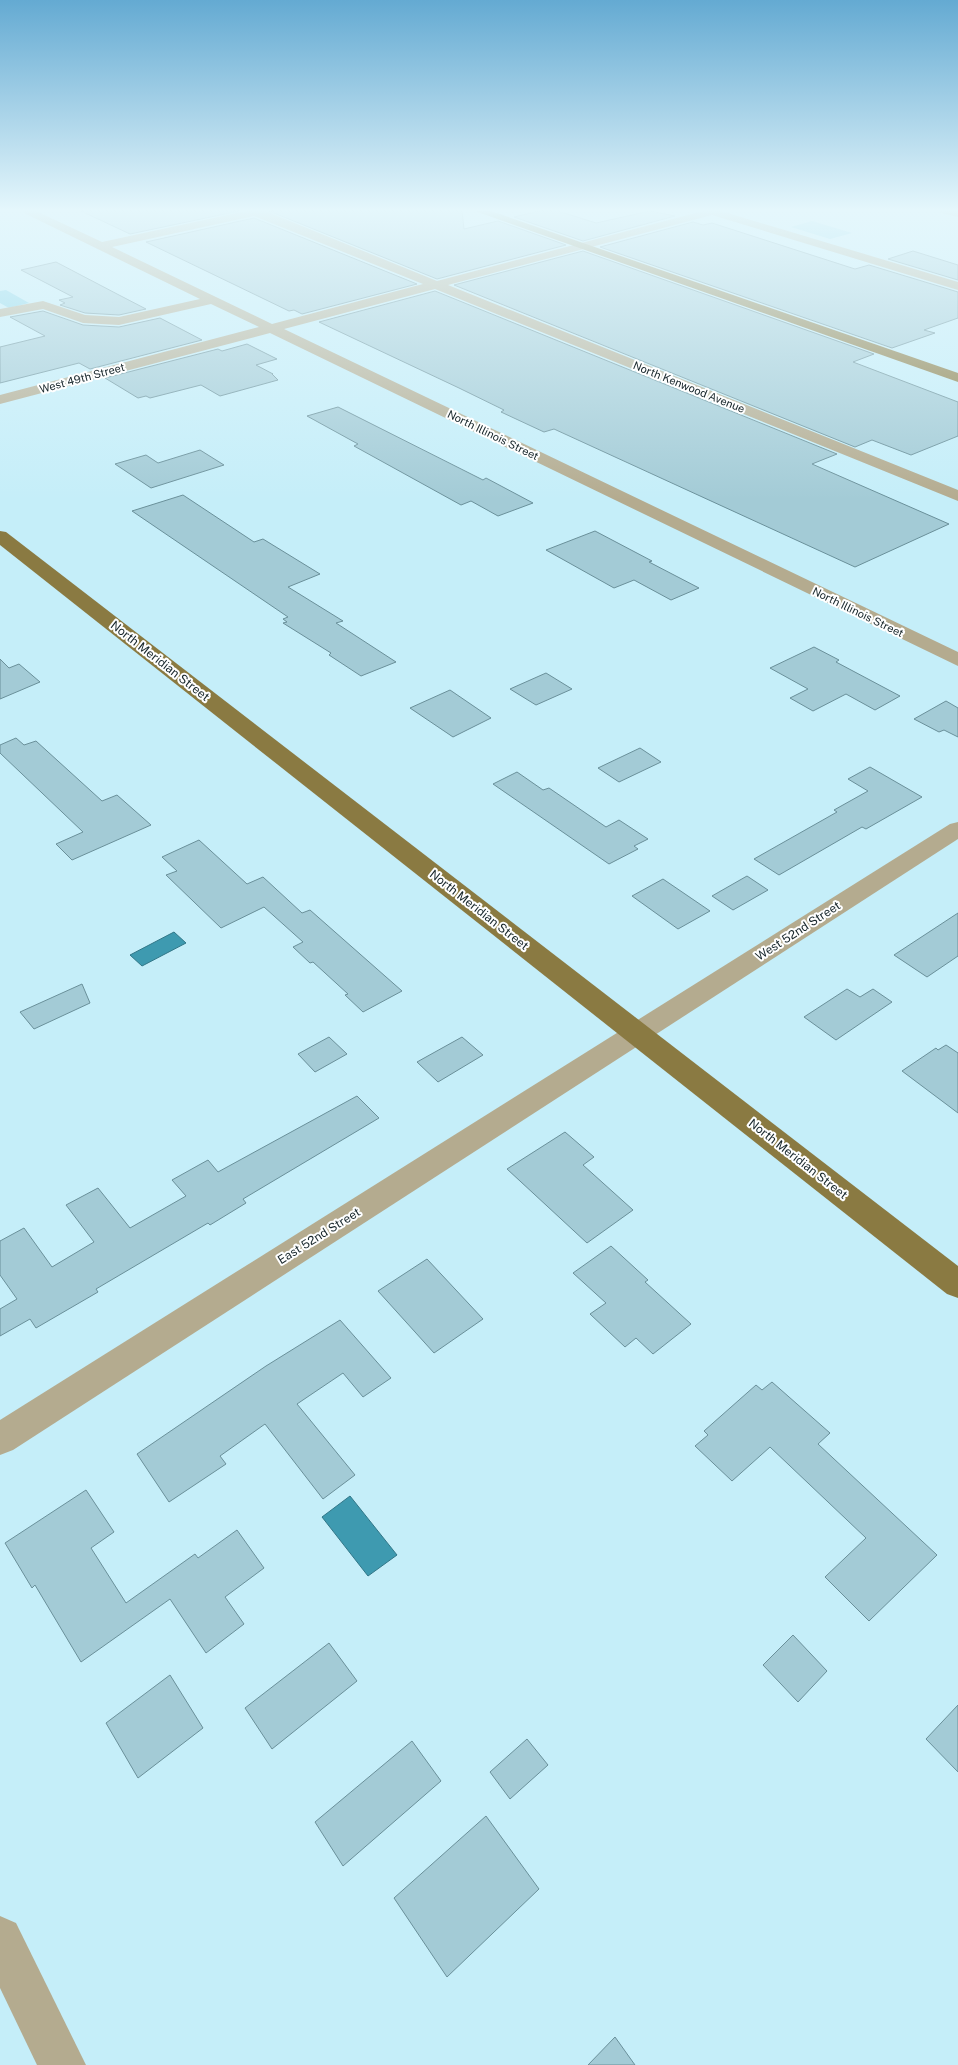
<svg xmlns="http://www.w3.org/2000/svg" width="958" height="2065" font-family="'Public Sans',sans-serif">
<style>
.green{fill:#85d3e7}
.water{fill:#3e9ab0;stroke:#327788}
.building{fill:#a3cbd6;stroke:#6a909a}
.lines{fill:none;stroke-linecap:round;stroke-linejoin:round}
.minor{fill:#b4ab8f;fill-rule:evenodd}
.major{fill:#8a7a42;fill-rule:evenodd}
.labels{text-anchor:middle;stroke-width:4;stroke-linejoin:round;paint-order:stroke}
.far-street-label{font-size:11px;fill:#17262b;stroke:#fff}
.street-label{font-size:12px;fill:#17262b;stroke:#fff}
</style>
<rect width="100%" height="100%" fill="#c5eef9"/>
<g class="green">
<polygon points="812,221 852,233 830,239 791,227"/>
<polygon points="6,290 29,303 9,308 0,303 0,291"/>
</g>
<g class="water">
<polygon points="174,932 186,943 142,966 130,955"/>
<polygon points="350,1496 397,1555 368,1576 322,1517"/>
</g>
<g class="building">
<polygon points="81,211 239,211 130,234"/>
<polygon points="269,211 462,211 464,229 498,221 566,245 437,279"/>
<polygon points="539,211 558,211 596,223 650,211 675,216 583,241 514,217"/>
<polygon points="254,218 417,284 302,314 294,310 289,311 146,242"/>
<polygon points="693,222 703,225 712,223 855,269 869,265 958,292 958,318 924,330 935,333 892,348 600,247"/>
<polygon points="583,251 874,354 853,362 958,402 958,436 911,455 872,440 855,447 454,285"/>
<polygon points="913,251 958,265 958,280 888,259"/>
<polygon points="56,262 119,295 146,309 119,315 85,313 60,305 65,303 59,300 73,297 21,270"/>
<polygon points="435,291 837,454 812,464 949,524 855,567 554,429 544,432 501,412 504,410 459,388 319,322"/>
<polygon points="43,311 83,325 119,327 160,318 202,340 90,369 79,363 0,383 0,347 45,336 10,317"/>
<polygon points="247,344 277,359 256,365 273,374 272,374 278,380 220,396 201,385 150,398 146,396 138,398 105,378 218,349 222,351"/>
<polygon points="338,407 483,480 486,478 533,503 498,516 471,501 461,505 354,446 358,444 307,416"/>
<polygon points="200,450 224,465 151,488 115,464 146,455 158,463"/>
<polygon points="183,495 254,542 263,539 320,574 288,587 343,621 336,623 396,662 361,676 329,655 331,653 283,623 287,622 283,619 288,617 132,511"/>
<polygon points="595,531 652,561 649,562 699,588 671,600 634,580 614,588 546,550"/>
<polygon points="814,647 839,660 836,662 900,696 875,710 846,694 813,711 790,698 808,689 770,668"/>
<polygon points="0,659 9,668 19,664 40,682 0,699"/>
<polygon points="546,673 572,689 536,705 510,689"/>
<polygon points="450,690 491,718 453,737 410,708"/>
<polygon points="946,701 958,708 958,737 944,730 939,732 914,719"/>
<polygon points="16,738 24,745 36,741 102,801 117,795 151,825 72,860 56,844 83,832 0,753 0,745"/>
<polygon points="640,748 661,762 619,782 598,768"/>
<polygon points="870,767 922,797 866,829 862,827 779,875 754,859 837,812 834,810 868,791 848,779"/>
<polygon points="517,772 543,790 549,788 606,827 619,820 648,839 634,846 638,849 609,864 493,784"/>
<polygon points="199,840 247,884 263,877 302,913 310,910 402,991 363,1012 345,995 348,994 313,962 310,963 293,947 303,942 264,907 221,928 166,875 177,871 162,857"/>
<polygon points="747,876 768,890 733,910 712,896"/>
<polygon points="663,879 710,911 678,929 632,896"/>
<polygon points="958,913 958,956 927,977 894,955"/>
<polygon points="82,984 90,1003 34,1029 20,1012"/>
<polygon points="847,989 860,997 873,989 892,1002 836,1040 804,1017"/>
<polygon points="329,1037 347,1054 315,1072 298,1054"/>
<polygon points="462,1037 483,1055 438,1082 417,1062"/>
<polygon points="946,1045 958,1053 958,1113 902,1071 936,1048 938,1050"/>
<polygon points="357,1096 379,1118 243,1199 246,1203 210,1225 208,1223 96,1289 98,1292 36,1328 30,1319 0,1336 0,1309 17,1299 0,1275 0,1241 24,1228 52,1267 94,1242 66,1205 98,1188 130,1228 186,1196 172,1180 208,1160 218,1172"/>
<polygon points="565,1132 594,1157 583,1165 633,1210 587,1243 507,1169"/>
<polygon points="611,1246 648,1280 645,1282 691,1324 653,1354 636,1338 625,1347 590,1314 606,1303 573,1273"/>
<polygon points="427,1259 483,1319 434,1353 378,1291"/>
<polygon points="340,1320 391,1378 363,1397 343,1373 297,1404 355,1475 323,1499 265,1424 220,1456 226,1464 169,1502 137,1454 266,1366"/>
<polygon points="772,1382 830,1433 818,1444 937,1555 869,1621 825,1577 866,1538 770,1447 732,1481 695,1446 708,1435 704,1431 756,1385 762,1390"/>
<polygon points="86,1490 114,1532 91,1548 126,1603 195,1554 198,1558 237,1530 264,1568 225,1597 244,1624 206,1653 170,1599 81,1662 35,1585 32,1588 5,1543"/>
<polygon points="793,1635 827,1671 798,1702 763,1665"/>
<polygon points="329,1643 357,1681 272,1749 245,1708"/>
<polygon points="170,1675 203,1728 138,1778 106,1723"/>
<polygon points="958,1705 958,1772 926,1739"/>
<polygon points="527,1739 548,1765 510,1799 490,1772"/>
<polygon points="412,1741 441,1781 343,1866 315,1822"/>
<polygon points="486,1816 539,1889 447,1977 394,1898"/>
<polygon points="615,2037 635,2065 588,2065"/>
</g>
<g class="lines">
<g class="minor">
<path d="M23,211H36L102,242L246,211H265L437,281L703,211H721L958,282V290L712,215L448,285L958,490V501L435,289L284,329L958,652V666L270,333L0,404V395L259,327L211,304L119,325L83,323L43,309L0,317V309L43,301L85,315L119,317L200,299L24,213ZM254,216L423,284L272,324L112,247Z"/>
<polygon points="939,211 958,211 958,217 941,213"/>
<polygon points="958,822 958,839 13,1450 0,1455 0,1420 950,824"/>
<polygon points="0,1916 16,1923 86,2065 37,2065 0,1988"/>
</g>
<g class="major">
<polygon points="475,211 491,211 958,373 958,382"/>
<polygon points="0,531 6,532 958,1266 958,1298 947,1294 0,545"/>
</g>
</g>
<linearGradient id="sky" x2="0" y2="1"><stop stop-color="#64aad2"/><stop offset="0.42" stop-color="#e5f7fc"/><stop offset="1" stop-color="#e5f7fc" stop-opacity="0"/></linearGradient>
<rect width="958" height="500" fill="url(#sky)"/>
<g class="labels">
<g class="far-street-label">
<text transform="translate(82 378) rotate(-15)" y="4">West 49th Street</text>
<text transform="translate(689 387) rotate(22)" y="4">North Kenwood Avenue</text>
<text transform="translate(493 435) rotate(26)" y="4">North Illinois Street</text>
<text transform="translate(858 612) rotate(26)" y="4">North Illinois Street</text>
</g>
<g class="street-label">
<text transform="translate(160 661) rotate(38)" y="4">North Meridian Street</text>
<text transform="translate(479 910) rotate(38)" y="4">North Meridian Street</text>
<text transform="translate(798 931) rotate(-33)" y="4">West 52nd Street</text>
<text transform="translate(798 1159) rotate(38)" y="4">North Meridian Street</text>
<text transform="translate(319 1236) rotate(-32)" y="4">East 52nd Street</text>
</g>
</g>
</svg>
